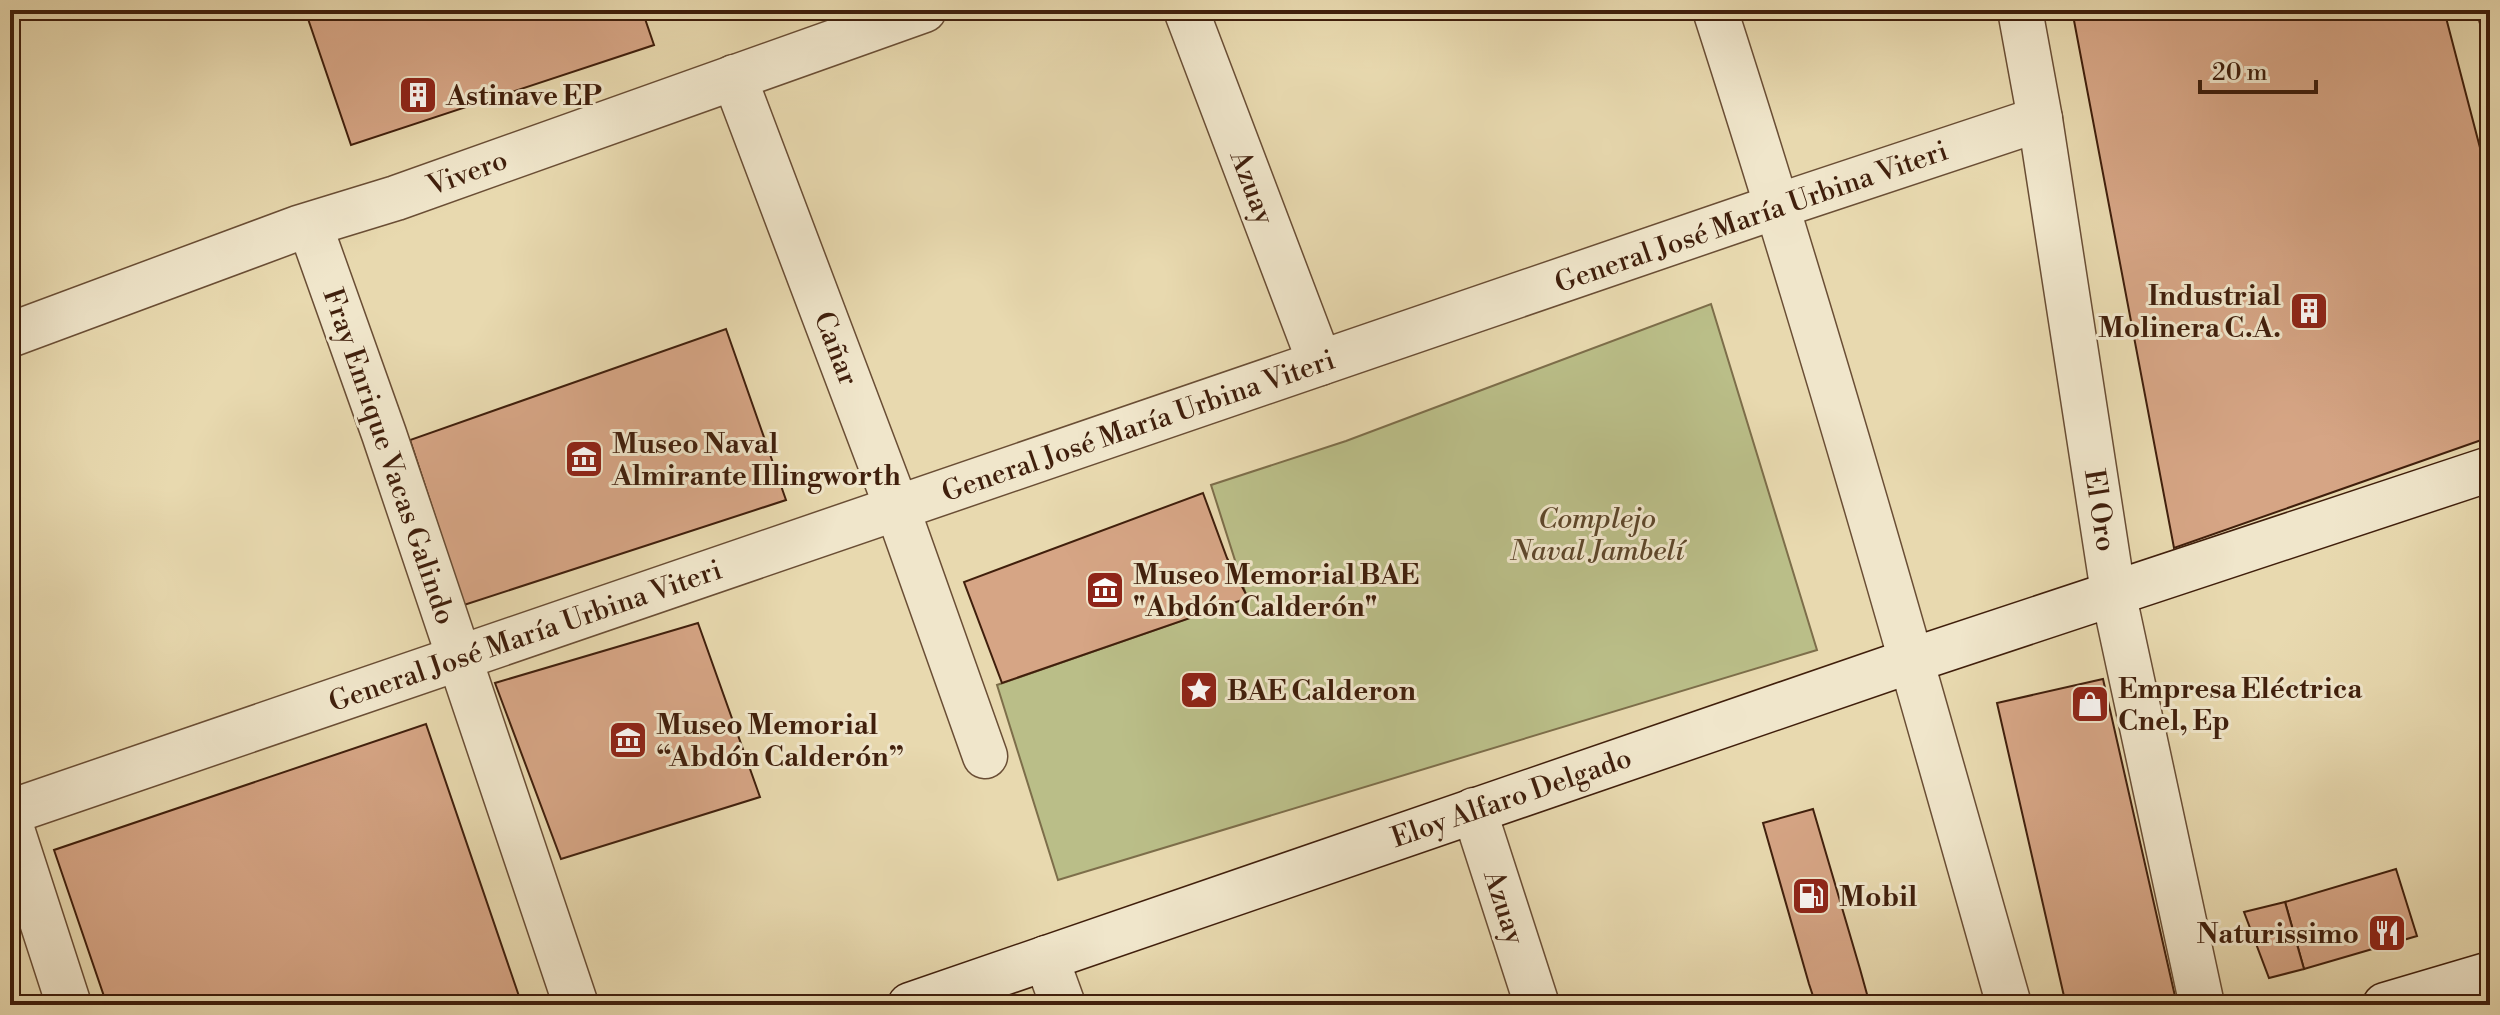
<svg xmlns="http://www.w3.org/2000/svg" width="2500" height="1015" font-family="'Libre Bodoni',serif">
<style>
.green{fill:#babe88;stroke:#7d6e4a;stroke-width:2}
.building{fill:#d6a585;stroke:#401f0c;stroke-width:2}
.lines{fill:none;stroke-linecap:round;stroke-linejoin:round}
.minor-casing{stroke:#6a4e35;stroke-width:47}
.tertiary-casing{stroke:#6a4e35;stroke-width:47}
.secondary-casing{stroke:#401f0c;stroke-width:47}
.minor{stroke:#f0e6cb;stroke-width:44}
.tertiary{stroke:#f0e6cb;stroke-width:44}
.secondary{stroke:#f0e6cb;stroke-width:44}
.labels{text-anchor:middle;stroke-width:6;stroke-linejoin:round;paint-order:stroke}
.poi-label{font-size:28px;font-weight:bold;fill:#401f0c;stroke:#f0e6cb;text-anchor:start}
.street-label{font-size:28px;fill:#401f0c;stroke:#f0e6cb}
.park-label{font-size:28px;font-style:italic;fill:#5e472b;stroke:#f0e6cb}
</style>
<rect width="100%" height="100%" fill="#e8d9af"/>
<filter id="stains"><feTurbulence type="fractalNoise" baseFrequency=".0025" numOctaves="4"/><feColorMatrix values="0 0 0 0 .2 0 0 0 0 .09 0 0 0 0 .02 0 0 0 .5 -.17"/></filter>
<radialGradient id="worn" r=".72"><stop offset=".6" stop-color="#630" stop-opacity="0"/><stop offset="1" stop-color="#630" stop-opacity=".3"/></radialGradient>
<polygon class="green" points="1711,304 1817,650 1058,880 997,685 1247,598 1211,485 1346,441"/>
<g class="building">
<polygon points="305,10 642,10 654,45 351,145"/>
<polygon points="2072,10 2444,10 2490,186 2490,437 2174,548"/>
<polygon points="2481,10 2490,10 2490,63 2477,12"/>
<polygon points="726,329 786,500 464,605 410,440"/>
<polygon points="1203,493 1227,558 1248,598 1002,683 964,582"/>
<polygon points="698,623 760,797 561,859 495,683"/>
<polygon points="2103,679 2177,1005 2066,1005 1997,703"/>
<polygon points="426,724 522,1005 107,1005 54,850"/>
<polygon points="1813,809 1860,969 1870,1005 1816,1005 1809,984 1763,823"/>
<polygon points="2396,869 2417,936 2304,969 2285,902"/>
<polygon points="2285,902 2304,969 2269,978 2244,912"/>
</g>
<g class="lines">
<defs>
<g id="minor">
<polyline points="1186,10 1320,363"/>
<path d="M1715,10C1821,339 1915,672 2009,1005"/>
<polyline points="2020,10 2040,119 2113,592"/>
<polyline points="734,77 897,508 985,756"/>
<polyline points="310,226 384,434 576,1005"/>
<polyline points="10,335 298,228 396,198 924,10"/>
<polyline points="1474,810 1537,1005"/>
<polyline points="10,812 1778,206 2040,119"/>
<polyline points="10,823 69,1005"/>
<polyline points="1046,958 1063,1005"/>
</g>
<polyline id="tertiary" points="2113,592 2202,1005"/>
<g id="secondary">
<polyline points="910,1005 1910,661 2490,469"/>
<polyline points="2385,1005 2490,974"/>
</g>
</defs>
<use href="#minor" class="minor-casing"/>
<use href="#tertiary" class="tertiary-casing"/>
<use href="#secondary" class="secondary-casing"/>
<use href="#minor" class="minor"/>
<use href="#tertiary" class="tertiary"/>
<use href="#secondary" class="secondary"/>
</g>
<defs>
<symbol id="building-square" viewBox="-11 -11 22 22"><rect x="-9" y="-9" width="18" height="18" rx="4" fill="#8f2418" stroke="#f0e6cb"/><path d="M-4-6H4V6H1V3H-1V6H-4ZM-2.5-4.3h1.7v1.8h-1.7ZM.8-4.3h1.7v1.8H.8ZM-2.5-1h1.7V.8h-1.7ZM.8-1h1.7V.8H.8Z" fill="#fff"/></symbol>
<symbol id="museum-square" viewBox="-11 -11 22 22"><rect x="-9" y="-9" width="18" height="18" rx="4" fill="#8f2418" stroke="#f0e6cb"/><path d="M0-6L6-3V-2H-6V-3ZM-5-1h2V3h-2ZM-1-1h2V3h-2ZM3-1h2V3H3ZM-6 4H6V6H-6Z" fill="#fff"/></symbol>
<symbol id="sight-square" viewBox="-11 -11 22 22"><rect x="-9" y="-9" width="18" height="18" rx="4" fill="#8f2418" stroke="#f0e6cb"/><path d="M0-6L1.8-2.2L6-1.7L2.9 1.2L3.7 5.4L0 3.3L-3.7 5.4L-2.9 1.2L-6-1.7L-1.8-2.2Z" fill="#fff"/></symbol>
<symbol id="shop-square" viewBox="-11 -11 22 22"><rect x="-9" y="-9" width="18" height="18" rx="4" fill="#8f2418" stroke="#f0e6cb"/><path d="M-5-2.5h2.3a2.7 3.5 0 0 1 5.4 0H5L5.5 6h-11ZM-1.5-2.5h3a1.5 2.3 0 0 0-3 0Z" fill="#fff"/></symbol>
<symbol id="fuel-square" viewBox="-11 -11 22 22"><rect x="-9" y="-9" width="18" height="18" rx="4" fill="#8f2418" stroke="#f0e6cb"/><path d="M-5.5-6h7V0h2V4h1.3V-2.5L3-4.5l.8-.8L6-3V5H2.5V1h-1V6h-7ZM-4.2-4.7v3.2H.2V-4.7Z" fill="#fff"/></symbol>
<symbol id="restaurant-square" viewBox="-11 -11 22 22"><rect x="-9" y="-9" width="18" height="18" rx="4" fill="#8f2418" stroke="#f0e6cb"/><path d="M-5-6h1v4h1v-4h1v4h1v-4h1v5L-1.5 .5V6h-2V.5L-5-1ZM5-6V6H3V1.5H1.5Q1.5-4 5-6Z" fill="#fff"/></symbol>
</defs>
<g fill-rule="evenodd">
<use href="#building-square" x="396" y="73" width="44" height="44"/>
<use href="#building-square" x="2287" y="289" width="44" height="44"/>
<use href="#museum-square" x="562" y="437" width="44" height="44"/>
<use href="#museum-square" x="1083" y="568" width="44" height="44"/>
<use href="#sight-square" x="1177" y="668" width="44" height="44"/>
<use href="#shop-square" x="2068" y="682" width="44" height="44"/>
<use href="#museum-square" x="606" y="718" width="44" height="44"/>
<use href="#fuel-square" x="1789" y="874" width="44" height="44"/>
<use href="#restaurant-square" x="2365" y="911" width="44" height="44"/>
</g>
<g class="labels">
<g class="poi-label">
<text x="446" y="105">Astinave EP</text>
<text x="2281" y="305" text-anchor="end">Industrial<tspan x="2281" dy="32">Molinera C.A.</tspan></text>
<text x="612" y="453">Museo Naval<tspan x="612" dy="32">Almirante Illingworth</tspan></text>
<text x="1133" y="584">Museo Memorial BAE<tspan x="1133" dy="32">"Abdón Calderón"</tspan></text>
<text x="2118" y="698">Empresa Eléctrica<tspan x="2118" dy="32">Cnel, Ep</tspan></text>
<text x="1227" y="700">BAE Calderon</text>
<text x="656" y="734">Museo Memorial<tspan x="656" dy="32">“Abdón Calderón”</tspan></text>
<text x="1839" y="906">Mobil</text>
<text x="2359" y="943" text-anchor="end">Naturissimo</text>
</g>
<g class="street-label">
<text transform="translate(467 172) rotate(-20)" y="10">Vivero</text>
<text transform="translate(1253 187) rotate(69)" y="10">Azuay</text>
<text transform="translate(1751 216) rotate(-19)" y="10">General José María Urbina Viteri</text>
<text transform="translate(837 348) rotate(69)" y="10">Cañar</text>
<text transform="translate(1138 425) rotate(-19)" y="10">General José María Urbina Viteri</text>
<text transform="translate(390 456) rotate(71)" y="10">Fray Enrique Vacas Galindo</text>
<text transform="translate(2101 510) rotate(81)" y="10">El Oro</text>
<text transform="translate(525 635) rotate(-19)" y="10">General José María Urbina Viteri</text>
<text transform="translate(1511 797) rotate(-19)" y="10">Eloy Alfaro Delgado</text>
<text transform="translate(1505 907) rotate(72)" y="10">Azuay</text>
</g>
<g class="park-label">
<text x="1597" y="528">Complejo<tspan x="1597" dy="32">Naval Jambelí</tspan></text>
</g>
</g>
<rect width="2500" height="1015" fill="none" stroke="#e8d9af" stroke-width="40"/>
<rect x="12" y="12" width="2476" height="991" fill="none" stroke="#401f0c" stroke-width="4"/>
<rect x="20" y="20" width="2460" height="975" fill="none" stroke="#401f0c" stroke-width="2"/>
<path d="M2200 80v12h116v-12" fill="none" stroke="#401f0c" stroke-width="4"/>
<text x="2212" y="80" font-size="24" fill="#401f0c" stroke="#f0e6cb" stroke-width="6" paint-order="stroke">20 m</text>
<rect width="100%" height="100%" filter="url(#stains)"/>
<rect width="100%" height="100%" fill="url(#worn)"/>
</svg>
